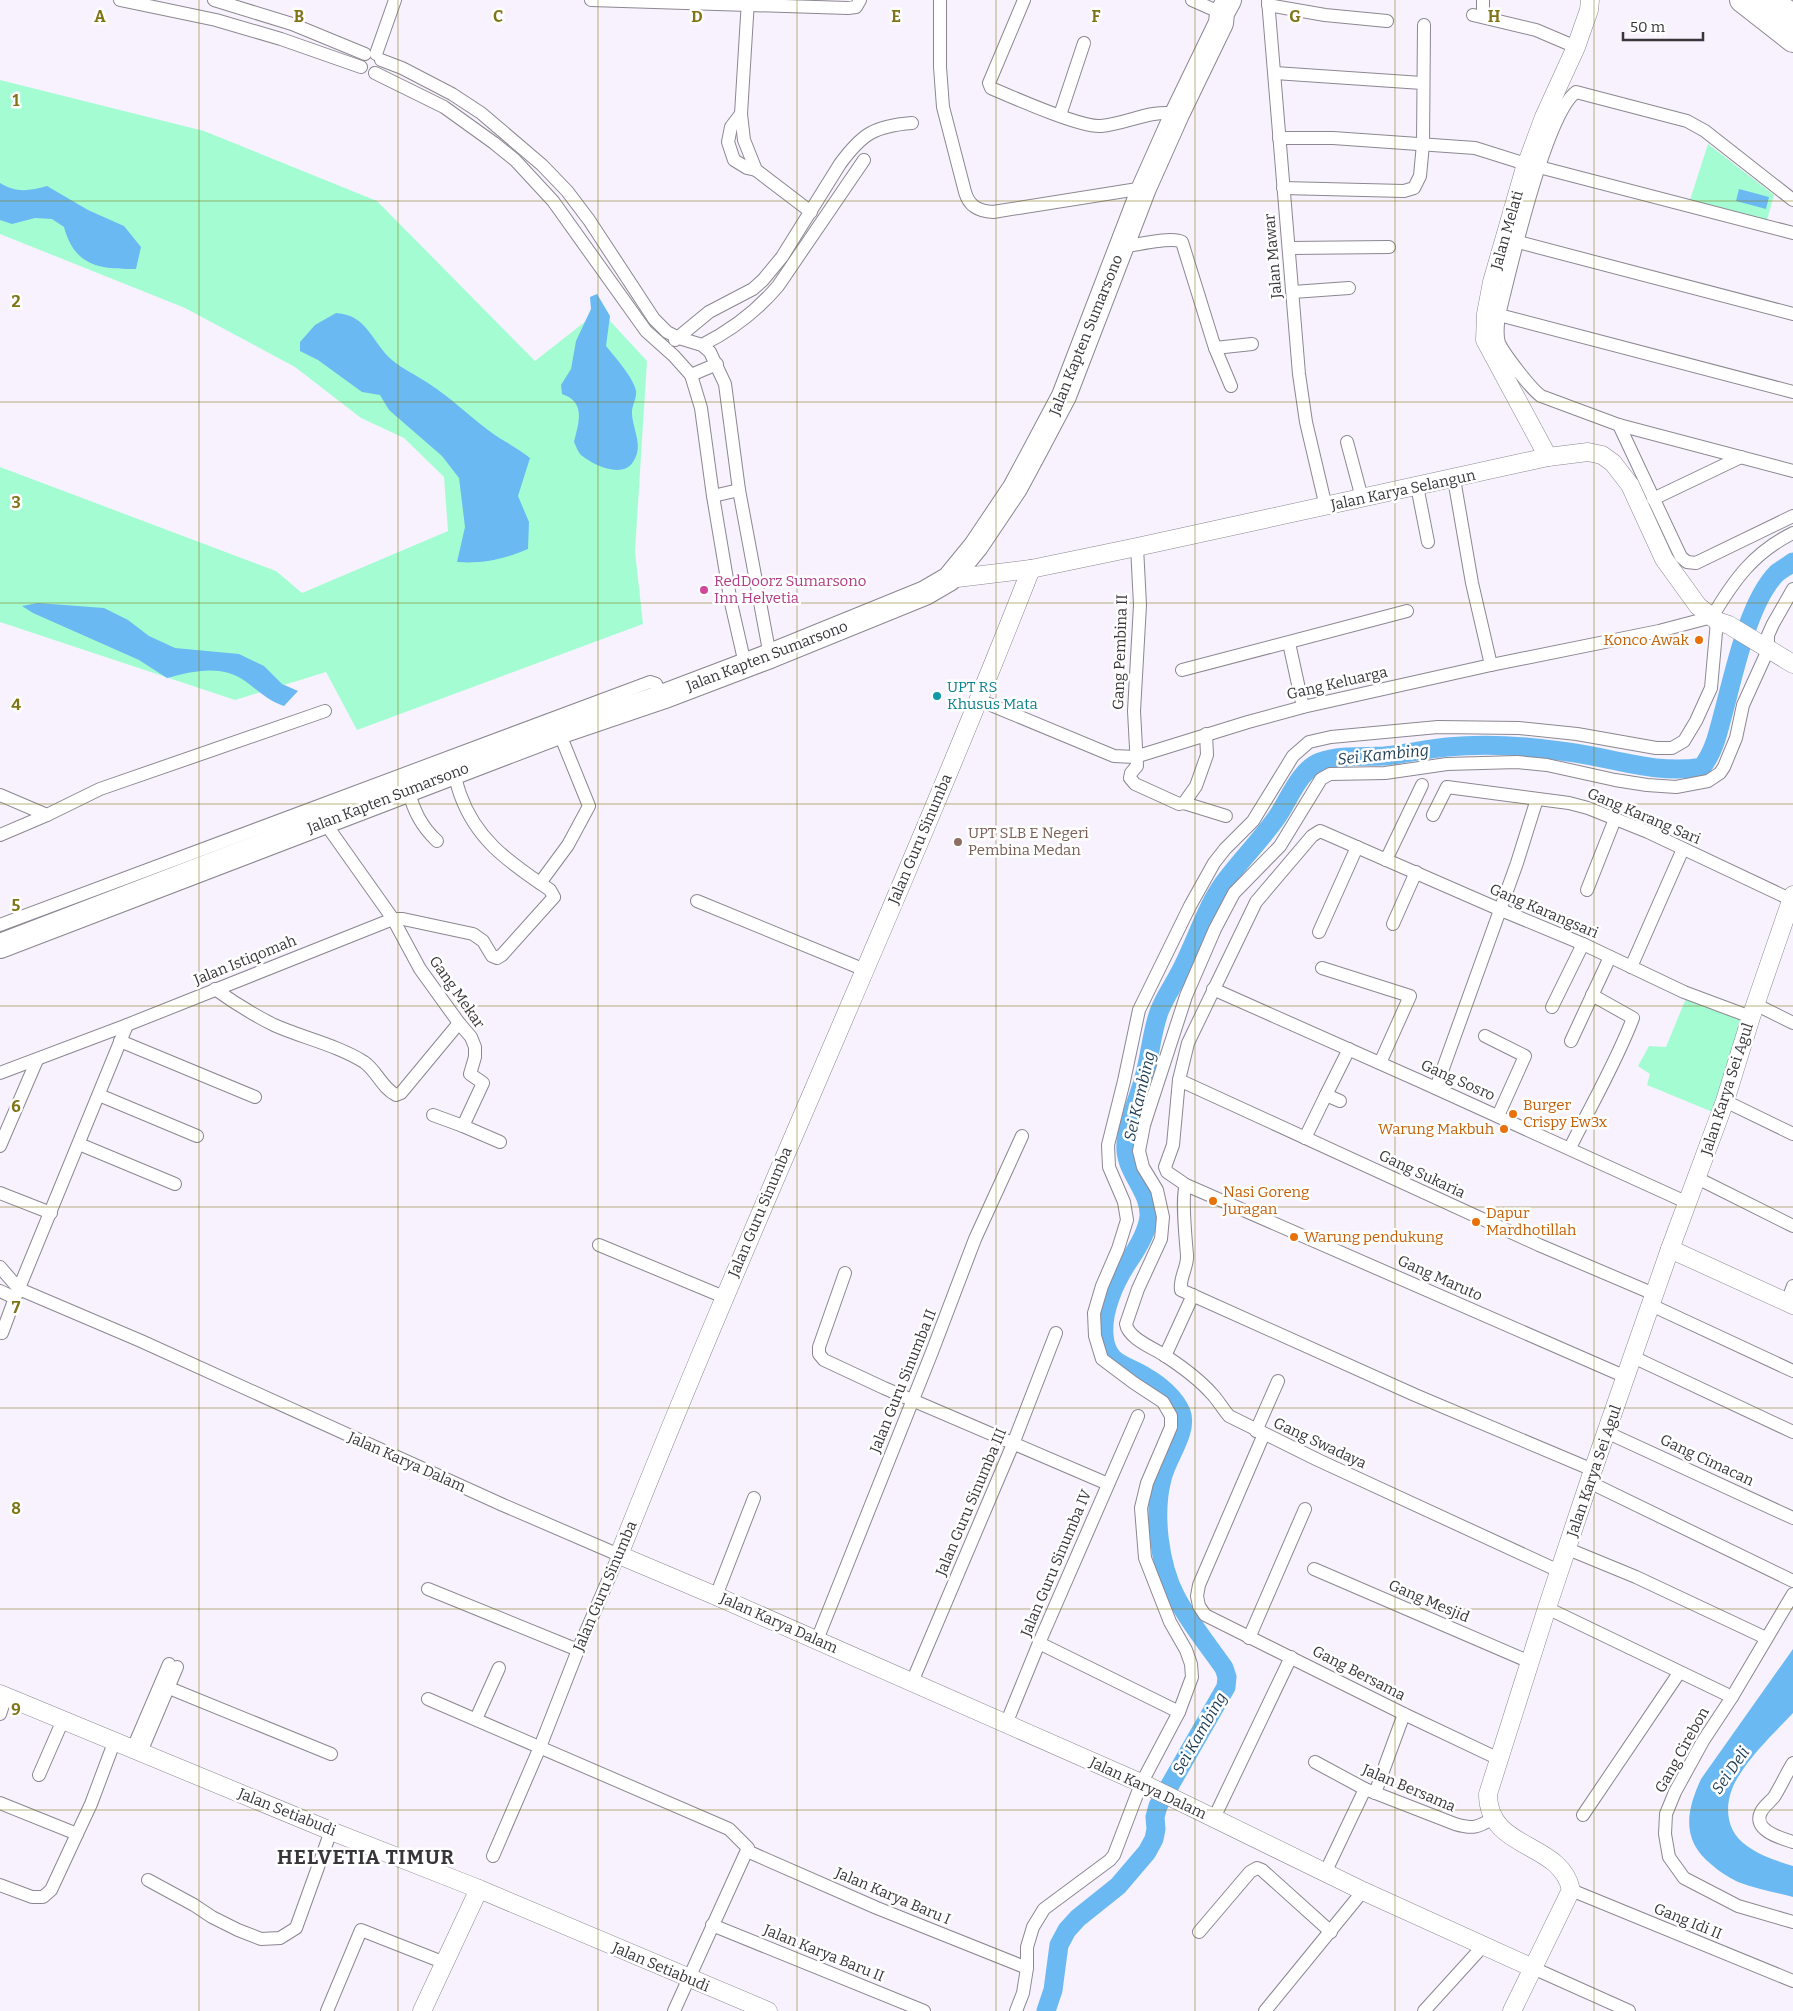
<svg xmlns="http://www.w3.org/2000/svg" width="1793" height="2011" font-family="Bitter,serif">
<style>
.green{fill:#a4fdd2}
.water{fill:#6ab9f2}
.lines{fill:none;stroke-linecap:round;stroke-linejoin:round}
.river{stroke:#6ab9f2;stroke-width:19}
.street-casing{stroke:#8c8791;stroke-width:14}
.secondary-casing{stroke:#8c8791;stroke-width:19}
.highway-casing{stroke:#8c8791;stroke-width:26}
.street{stroke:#fff;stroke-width:12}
.secondary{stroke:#fff;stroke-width:18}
.highway{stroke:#fff;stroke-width:24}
.grid{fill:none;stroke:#7f7416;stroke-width:1;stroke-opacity:0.55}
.hotel-dot{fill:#d1479c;stroke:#fff;stroke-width:2}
.food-dot{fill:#e8710a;stroke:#fff;stroke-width:2}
.culture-dot{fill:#0f9aa8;stroke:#fff;stroke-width:2}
.education-dot{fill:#8d6e63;stroke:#fff;stroke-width:2}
.labels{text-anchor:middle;stroke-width:5;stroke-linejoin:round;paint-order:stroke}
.street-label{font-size:15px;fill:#38363a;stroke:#fff}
.hotel-label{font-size:15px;fill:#b23c85;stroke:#fff;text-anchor:start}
.food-label{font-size:15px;fill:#c56008;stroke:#fff;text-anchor:start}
.culture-label{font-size:15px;fill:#0d838f;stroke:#fff;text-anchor:start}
.education-label{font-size:15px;fill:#785e54;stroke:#fff;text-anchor:start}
.water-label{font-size:16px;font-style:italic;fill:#1b3c54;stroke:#fff}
.district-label{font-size:20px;font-weight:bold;letter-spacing:1px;fill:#38363a;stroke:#fff}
.grid-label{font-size:16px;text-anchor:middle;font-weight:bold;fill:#7f7416;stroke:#fff;stroke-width:5;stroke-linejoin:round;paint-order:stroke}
</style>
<rect width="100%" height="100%" fill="#f7f2fd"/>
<g class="green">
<polygon points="0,80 204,131 377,201 535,361 600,310 647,361 635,551 643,624 357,730 326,672 235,700 0,622 0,467 276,571 302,593 448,531 444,477 404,438 361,418 295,367 185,308 0,234"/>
<polygon points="1708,144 1774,195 1767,220 1690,200"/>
<polygon points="1687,996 1746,1019 1715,1113 1647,1085 1650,1074 1638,1066 1649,1046 1666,1047"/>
</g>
<g class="water">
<path d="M0,183C16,193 29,191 47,186L88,210L124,226L141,247L136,269C100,269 75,267 64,227L52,219L35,218L12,224L0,220Z"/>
<polygon points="1739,189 1769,197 1766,209 1736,201"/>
<path d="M597,294L610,316L606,346C614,356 634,378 636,391C637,396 633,404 632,410C631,428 645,445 633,462C622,479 593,465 581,455C578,452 576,446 574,442C579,422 586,402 562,394L561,385L571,369L576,341L591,309L590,297Z"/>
<path d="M336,313C368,315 372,343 392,360C404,370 416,375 428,383C450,397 468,415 488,430C502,441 517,447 530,458L518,496L529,522L528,549C505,559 483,564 457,562L465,527L459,478L442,456L389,410L380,395L362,392L318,360L300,351V342L315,325Z"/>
<path d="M38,603L104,608L128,620L149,636L175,648L239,654L264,666L282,684L298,691L284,706C268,701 259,691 245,681C221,664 193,671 167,678L139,660L33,613L22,606Z"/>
<path d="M1793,1649V1713C1775,1732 1754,1752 1740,1774C1724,1797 1722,1829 1747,1846C1761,1856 1777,1861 1793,1866V1897C1775,1892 1755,1889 1738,1882C1728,1877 1720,1872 1712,1865C1681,1840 1686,1812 1701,1779Z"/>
</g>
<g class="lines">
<path class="river" d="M1046,2011L1053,1990L1059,1945L1067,1930L1078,1918L1118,1886L1147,1852L1154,1839L1156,1829L1155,1817L1158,1806L1226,1687L1227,1677L1224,1668C1208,1645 1189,1622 1176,1597C1159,1564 1153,1514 1162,1479C1166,1459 1189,1431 1181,1412C1175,1398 1159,1384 1146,1377C1126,1364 1106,1365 1104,1335C1102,1310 1115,1282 1128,1262C1137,1249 1147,1233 1149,1217C1151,1190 1123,1171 1126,1143C1128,1121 1137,1102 1143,1081C1150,1059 1151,1034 1159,1012C1164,998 1173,986 1179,974C1195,945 1204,911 1223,884C1240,861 1260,841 1277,817C1289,800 1299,770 1320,762C1340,755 1362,757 1384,756C1405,754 1426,749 1447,747C1487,743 1529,746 1568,752C1614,758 1656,775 1702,767C1714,752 1718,733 1723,714C1734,674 1748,602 1777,573C1782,569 1788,566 1793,562"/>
<defs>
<g id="street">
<polyline points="120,0 216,20 281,39 361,67"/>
<polyline points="214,0 292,24 365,54"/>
<polyline points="591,0 848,8 856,7 860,0"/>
<polyline points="748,0 741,114 744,140 756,170 811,212"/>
<path d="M940,0V67L943,107L965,192C969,206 978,211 993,212L1144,188"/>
<path d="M1024,0L989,83L991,88C1012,97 1081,128 1101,126C1127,124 1150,109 1177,114"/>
<polyline points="1192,0 1226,15"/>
<polyline points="1268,0 1299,374 1306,422 1326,507"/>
<polyline points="1268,5 1325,15 1387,21"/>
<polyline points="1473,15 1536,30 1576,47"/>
<polyline points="1483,16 1483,0"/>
<polyline points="376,54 395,0"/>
<polyline points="381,60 402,68 452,94 481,113 542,165 567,191 589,220 654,319 667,332 679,338 702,345 710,352 725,384 739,490 770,656"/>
<polyline points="375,73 444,107 494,143 515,160 553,201 646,331 674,356 691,375 701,408 713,496 731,603 745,664"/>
<polyline points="1275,73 1422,83"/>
<polyline points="741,114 731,127 728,142 734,160 747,168 756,170"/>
<polyline points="1060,115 1084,43"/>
<polyline points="1279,138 1333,138 1475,148 1526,164"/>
<polyline points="1539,167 1793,233"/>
<polyline points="1283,188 1404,191 1414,188 1420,176 1423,144 1424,25"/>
<path d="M1793,200L1705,131L1687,121L1576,92C1545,115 1510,271 1499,315C1498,324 1496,333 1499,343C1504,354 1531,389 1541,396L1619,425L1793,471"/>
<polyline points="1518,242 1793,314"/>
<path d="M1122,247C1135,245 1172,236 1182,242L1215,348L1231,386"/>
<polyline points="1289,248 1389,247"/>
<polyline points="1293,292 1349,288"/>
<polyline points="1499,315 1793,392"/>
<path d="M675,340L709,312L753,289L763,280L782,257L840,164C862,134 874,126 912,123"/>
<path d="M702,345C732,330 756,312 778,286L864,160"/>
<polyline points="1215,348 1252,344"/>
<polyline points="691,375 717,364"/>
<polyline points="1619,425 1681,557 1687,562 1696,563 1793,516"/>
<polyline points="1347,442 1362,498"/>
<polyline points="1454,479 1472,583 1491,665"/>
<polyline points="1417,486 1428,542"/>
<polyline points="713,496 739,490"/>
<polyline points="1653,499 1741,457"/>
<polyline points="1137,547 1140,605 1134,711 1137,766 1131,773 1130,778 1135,784 1179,804 1184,803 1196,786 1207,755 1206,734"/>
<polyline points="1289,643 1303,707"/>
<polyline points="1182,670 1407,611"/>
<path d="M979,700L1114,756L1135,757L1248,722L1303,707L1491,665L1659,631L1712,617C1734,580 1753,553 1793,533"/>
<path d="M408,790C414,811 421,826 437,841"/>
<polyline points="0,795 47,815 100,789 325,711"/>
<polyline points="1184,803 1226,816"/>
<polyline points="1433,815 1447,787 1569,803 1588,808 1648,832 1792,900"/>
<polyline points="325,823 393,919 420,969 459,1023 471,1037 475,1047 475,1057 470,1074 483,1083 463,1126 500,1142"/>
<polyline points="0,835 47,815"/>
<polyline points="1386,860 1422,785"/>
<polyline points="540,883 568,845 589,806 559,732"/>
<polyline points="1587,890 1615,819"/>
<polyline points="697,901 865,970"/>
<polyline points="1393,924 1416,872"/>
<polyline points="0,925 650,682 656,684 662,697"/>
<polyline points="1319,932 1357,847"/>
<polyline points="1631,967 1683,849"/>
<polyline points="1322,968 1410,996 1380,1063"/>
<path d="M215,989C233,1002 254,1015 274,1025C303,1038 337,1045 364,1062C377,1071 382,1088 396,1095L401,1093L459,1023"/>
<polyline points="1213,989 1420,1081 1688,1203"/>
<polyline points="1755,1004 1793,1023"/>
<polyline points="1552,1007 1583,944"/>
<polyline points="1485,1036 1525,1056 1498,1116"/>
<polyline points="120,1041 255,1097"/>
<polyline points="1571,1041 1610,957"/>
<path d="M0,1073L127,1025L393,919H403L473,934L483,941L492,956L497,958L502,955L554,897L550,890C511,863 477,842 460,794C456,782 453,770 450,757"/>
<polyline points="1179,1080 1539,1245 1654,1294"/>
<polyline points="1436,1088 1517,863 1537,799"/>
<polyline points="99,1095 197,1136"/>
<polyline points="1326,1095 1349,1049"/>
<polyline points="1725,1101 1793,1134"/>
<polyline points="433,1115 463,1126"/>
<polyline points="1305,1138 1326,1095 1340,1101"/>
<polyline points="79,1144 175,1184"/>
<polyline points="0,1146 37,1060"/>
<path d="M1570,1148C1591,1105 1616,1063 1633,1018L1592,995"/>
<polyline points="1697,1178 1793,1226"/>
<path d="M1186,1185C1181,1195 1186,1242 1187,1255C1188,1267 1179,1278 1181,1290L1415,1395L1593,1470"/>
<polyline points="0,1193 51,1213"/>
<polyline points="599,1245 724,1297"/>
<polyline points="0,1267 19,1289 141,1341 503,1505 619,1555 578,1650 540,1747 493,1856"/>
<polyline points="845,1273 819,1347 819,1354 824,1360 884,1388 1108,1484"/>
<polyline points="0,1291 15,1298"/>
<polyline points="1787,1302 1793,1286"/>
<polyline points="1651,1305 1793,1371"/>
<polyline points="2,1333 15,1298 127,1025"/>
<polyline points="1165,1356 1193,1295"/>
<polyline points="1633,1357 1793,1432"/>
<polyline points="1626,1377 1186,1185 1167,1172 1165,1167 1173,1145 1179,1080 1188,1043 1256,902 1312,836 1320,831 1501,910 1583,944 1684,992 1751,1017"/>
<polyline points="1256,1431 1278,1381"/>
<polyline points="1606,1432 1793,1518"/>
<polyline points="1264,1434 1199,1585 1197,1596 1199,1606 1205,1615 1404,1714 1499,1759"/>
<polyline points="1589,1482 1793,1581"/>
<polyline points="1568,1549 1636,1577 1766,1638"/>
<polyline points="1314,1569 1530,1662"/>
<path d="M1559,1571L1318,1460L1229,1416C1223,1409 1219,1402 1213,1395C1199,1379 1181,1366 1164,1355C1153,1348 1128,1338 1126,1324L1138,1289L1161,1239L1163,1217L1157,1190L1143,1167L1139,1151L1144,1125L1186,996L1215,929L1234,893L1280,846L1321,779L1330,774L1385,773L1447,764L1517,762L1547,765L1615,780L1647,785L1676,787L1708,781L1720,773L1724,767L1736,738L1743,705L1768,650V635L1773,624L1793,589"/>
<polyline points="428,1589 578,1650"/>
<polyline points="1793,1594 1732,1697 1703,1741 1675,1792 1666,1814 1665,1834 1669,1857 1684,1878 1738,1906 1793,1922"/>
<polyline points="716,1596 754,1498"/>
<polyline points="1547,1608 1732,1697"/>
<polyline points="1249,1638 1305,1509"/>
<polyline points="817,1640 932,1352 975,1239 1022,1136"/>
<polyline points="1039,1643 1179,1712"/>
<polyline points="912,1682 1013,1444 1056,1333"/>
<polyline points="169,1688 331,1754"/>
<polyline points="428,1699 729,1829 748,1848 674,2011"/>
<polyline points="0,1714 6,1696"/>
<polyline points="476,1719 499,1668"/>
<polyline points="1006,1724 1039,1643 1138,1416"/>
<polyline points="133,1748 169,1664"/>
<polyline points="141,1752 177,1667"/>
<path d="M1315,1762L1365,1789L1455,1824C1472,1829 1478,1828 1493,1818"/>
<path d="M1793,1763C1786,1774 1781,1786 1774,1797C1770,1802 1764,1806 1761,1812C1752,1830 1780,1838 1793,1842"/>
<polyline points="39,1775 63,1720"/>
<polyline points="1375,1793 1404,1714"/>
<polyline points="0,1803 77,1834 91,1804 115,1740"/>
<polyline points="1583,1815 1679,1673"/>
<polyline points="1214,1818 1291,1657"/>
<polyline points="747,1851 877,1908 1027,1968"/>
<polyline points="1325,1873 1365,1789"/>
<polyline points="148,1880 194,1905 212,1917 238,1930 261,1939 280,1938 296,1928 331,1831"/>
<polyline points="0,1885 32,1897 43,1897 51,1890 77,1834"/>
<polyline points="1571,1890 1793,1981"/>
<polyline points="712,1925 924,2011"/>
<polyline points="1199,1932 1250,1872 1257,1868 1262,1870 1331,1932"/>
<polyline points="1533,1968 1629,2011"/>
<polyline points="327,2011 361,1930 445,1963"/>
<polyline points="1016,2011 1023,1993 1027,1968 1027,1947 1033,1927 1044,1909 1110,1860 1114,1855 1141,1784 1179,1712 1192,1677 1191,1664 1186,1650 1170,1622 1145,1558 1141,1508 1147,1483 1171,1427 1171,1416 1163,1402 1134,1383 1102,1359 1095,1336 1094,1313 1102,1286 1118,1249 1127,1220 1124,1202 1109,1167 1108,1145 1124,1081 1139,1010 1190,906 1214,863 1225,849 1253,821 1293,756 1309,742 1331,737 1438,727 1519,728 1577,734 1656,748 1672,748 1684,741 1696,721 1711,688 1717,621"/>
<polyline points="1265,2011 1363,1891"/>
<polyline points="1424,2011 1484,1945"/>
</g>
<g id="secondary">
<polyline points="1548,457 1485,340 1486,314 1492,282 1524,171 1544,117 1576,47 1589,10 1590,0"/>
<path d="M1031,569C901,900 750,1224 619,1555L716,1596L1150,1787L1363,1891L1533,1968"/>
<polyline points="949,579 1031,569 1137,547 1548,457 1588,452 1602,455 1613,463 1630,485 1664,559 1698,606 1717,621 1729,625 1793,664"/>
<polyline points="1670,1249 1793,1305"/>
<polyline points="0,1694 331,1831 479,1889 768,2011"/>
<polyline points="422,2011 479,1889"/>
<path d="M1512,2011L1571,1890C1561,1841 1488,1851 1488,1794L1547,1608L1593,1470L1670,1249L1725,1101L1751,1017L1793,895"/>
</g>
<g id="highway">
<polyline points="1742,0 1793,40"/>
<polyline points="1771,0 1793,17"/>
<polyline points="0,946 559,732 662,697 770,656 925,593 949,579 976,546 1015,488 1037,447 1064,396 1144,188 1177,114 1221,23 1222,13 1229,0"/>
</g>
</defs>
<use href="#street" class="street-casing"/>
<use href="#secondary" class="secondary-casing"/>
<use href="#highway" class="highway-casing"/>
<use href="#street" class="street"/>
<use href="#secondary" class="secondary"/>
<use href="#highway" class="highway"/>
</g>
<path class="grid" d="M199,0V2011M398,0V2011M598,0V2011M797,0V2011M996,0V2011M1195,0V2011M1395,0V2011M1594,0V2011M0,201H1793M0,402H1793M0,603H1793M0,804H1793M0,1006H1793M0,1207H1793M0,1408H1793M0,1609H1793M0,1810H1793"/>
<circle class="hotel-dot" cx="704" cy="590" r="5"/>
<g class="food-dot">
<circle cx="1699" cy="640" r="5"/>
<circle cx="1513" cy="1114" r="5"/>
<circle cx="1504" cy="1129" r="5"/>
<circle cx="1213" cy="1201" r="5"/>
<circle cx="1476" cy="1222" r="5"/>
<circle cx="1294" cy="1237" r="5"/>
</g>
<circle class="culture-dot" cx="937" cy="696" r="5"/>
<circle class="education-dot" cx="958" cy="842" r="5"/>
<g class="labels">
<g class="street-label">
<text transform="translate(1507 230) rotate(-74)" y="5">Jalan Melati</text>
<text transform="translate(1273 256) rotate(-95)" y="5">Jalan Mawar</text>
<text transform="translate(1086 335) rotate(-68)" y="5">Jalan Kapten Sumarsono</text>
<text transform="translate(1403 490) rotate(-12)" y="5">Jalan Karya Selangun</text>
<text transform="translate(1120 652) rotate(-88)" y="5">Gang Pembina II</text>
<text transform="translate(767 656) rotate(-21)" y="5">Jalan Kapten Sumarsono</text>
<text transform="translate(1337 683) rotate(-13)" y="5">Gang Keluarga</text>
<text transform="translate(388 798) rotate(-21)" y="5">Jalan Kapten Sumarsono</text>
<text transform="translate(1644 816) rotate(23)" y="5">Gang Karang Sari</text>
<text transform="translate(920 839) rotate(-67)" y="5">Jalan Guru Sinumba</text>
<text transform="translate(1544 911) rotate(23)" y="5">Gang Karangsari</text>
<text transform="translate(245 960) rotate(-22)" y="5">Jalan Istiqomah</text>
<text transform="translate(457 992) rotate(55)" y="5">Gang Mekar</text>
<text transform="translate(1458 1080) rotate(24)" y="5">Gang Sosro</text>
<text transform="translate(1727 1089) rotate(-72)" y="5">Jalan Karya Sei Agul</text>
<text transform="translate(1422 1174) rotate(25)" y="5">Gang Sukaria</text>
<text transform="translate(760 1212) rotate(-67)" y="5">Jalan Guru Sinumba</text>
<text transform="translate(1440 1278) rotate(24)" y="5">Gang Maruto</text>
<text transform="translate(903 1381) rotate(-68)" y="5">Jalan Guru Sinumba II</text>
<text transform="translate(1320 1443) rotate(25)" y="5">Gang Swadaya</text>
<text transform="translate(1707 1460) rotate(25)" y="5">Gang Cimacan</text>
<text transform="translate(407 1462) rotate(24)" y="5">Jalan Karya Dalam</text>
<text transform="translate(1594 1471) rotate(-71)" y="5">Jalan Karya Sei Agul</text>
<text transform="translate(971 1502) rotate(-67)" y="5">Jalan Guru Sinumba III</text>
<text transform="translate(1056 1563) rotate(-67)" y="5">Jalan Guru Sinumba IV</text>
<text transform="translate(605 1586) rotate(-67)" y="5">Jalan Guru Sinumba</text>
<text transform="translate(1429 1601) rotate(23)" y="5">Gang Mesjid</text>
<text transform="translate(779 1623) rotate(24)" y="5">Jalan Karya Dalam</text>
<text transform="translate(1359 1673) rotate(27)" y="5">Gang Bersama</text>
<text transform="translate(1682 1750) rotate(-61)" y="5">Gang Cirebon</text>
<text transform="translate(1148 1788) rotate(25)" y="5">Jalan Karya Dalam</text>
<text transform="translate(1409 1788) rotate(23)" y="5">Jalan Bersama</text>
<text transform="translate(287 1812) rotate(22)" y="5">Jalan Setiabudi</text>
<text transform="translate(893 1896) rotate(23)" y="5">Jalan Karya Baru I</text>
<text transform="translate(1688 1921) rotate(22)" y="5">Gang Idi II</text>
<text transform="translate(824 1953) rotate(22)" y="5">Jalan Karya Baru II</text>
<text transform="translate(661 1967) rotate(23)" y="5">Jalan Setiabudi</text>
</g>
<g class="hotel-label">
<text x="714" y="586">RedDoorz Sumarsono<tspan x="714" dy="17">Inn Helvetia</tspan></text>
</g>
<g class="food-label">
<text x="1689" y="645" text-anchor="end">Konco Awak</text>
<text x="1523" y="1110">Burger<tspan x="1523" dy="17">Crispy Ew3x</tspan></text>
<text x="1494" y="1134" text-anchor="end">Warung Makbuh</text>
<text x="1223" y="1197">Nasi Goreng<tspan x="1223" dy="17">Juragan</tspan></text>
<text x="1486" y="1218">Dapur<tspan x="1486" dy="17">Mardhotillah</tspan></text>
<text x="1304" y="1242">Warung pendukung</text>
</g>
<g class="culture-label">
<text x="947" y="692">UPT RS<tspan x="947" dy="17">Khusus Mata</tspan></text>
</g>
<g class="education-label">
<text x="968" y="838">UPT SLB E Negeri<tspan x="968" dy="17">Pembina Medan</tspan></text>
</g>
<g class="water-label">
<text transform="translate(1383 754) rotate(-6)" y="6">Sei Kambing</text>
<text transform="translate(1139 1096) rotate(-77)" y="6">Sei Kambing</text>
<text transform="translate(1199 1733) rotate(-60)" y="6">Sei Kambing</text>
<text transform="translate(1730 1770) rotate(-55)" y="6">Sei Deli</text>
</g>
<g class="district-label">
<text x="366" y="1864">HELVETIA TIMUR</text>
</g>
</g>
<g class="grid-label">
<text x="100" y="22">A</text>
<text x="299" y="22">B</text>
<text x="498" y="22">C</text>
<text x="697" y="22">D</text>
<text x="896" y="22">E</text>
<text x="1096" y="22">F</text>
<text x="1295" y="22">G</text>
<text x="1494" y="22">H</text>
<text x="16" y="106">1</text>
<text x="16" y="307">2</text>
<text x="16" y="508">3</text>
<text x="16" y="710">4</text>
<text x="16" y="911">5</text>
<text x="16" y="1112">6</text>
<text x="16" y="1313">7</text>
<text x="16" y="1514">8</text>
<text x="16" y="1715">9</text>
</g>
<path d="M1623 32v8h80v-8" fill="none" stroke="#38363a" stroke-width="2.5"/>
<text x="1630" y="32" font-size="15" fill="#38363a" stroke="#ffffff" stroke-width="4" paint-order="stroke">50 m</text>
</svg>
